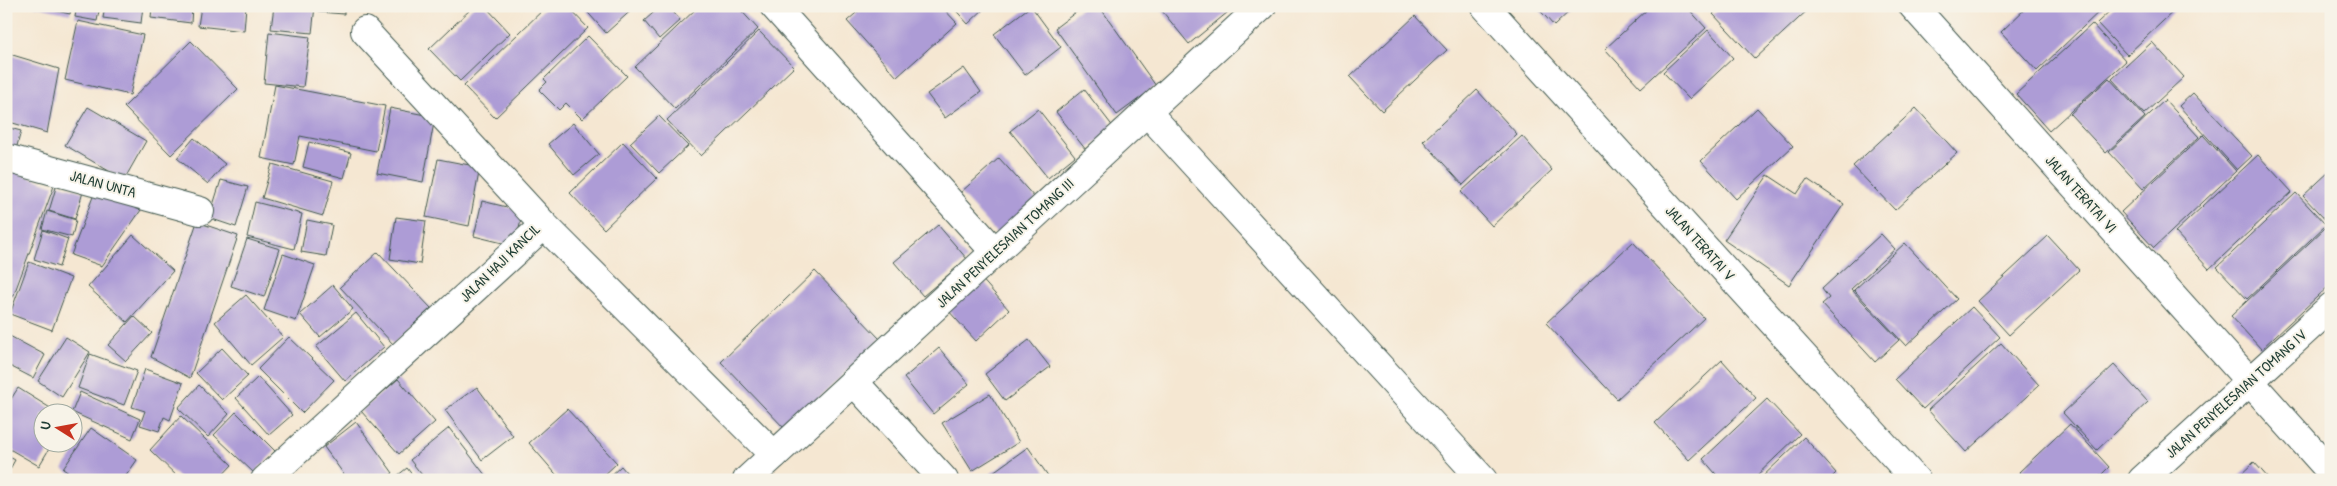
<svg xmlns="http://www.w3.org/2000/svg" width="2337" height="486" font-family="'Patrick Hand',sans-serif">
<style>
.building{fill:#ad9cd6}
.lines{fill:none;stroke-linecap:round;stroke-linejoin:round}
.street-casing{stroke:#3f564c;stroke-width:30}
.secondary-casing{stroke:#3f564c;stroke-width:30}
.street{stroke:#fff;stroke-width:28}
.secondary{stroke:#fff;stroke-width:28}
.labels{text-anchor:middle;stroke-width:4;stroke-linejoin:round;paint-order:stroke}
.street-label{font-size:15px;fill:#1f3d34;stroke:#f7f3e8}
</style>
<rect width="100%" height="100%" fill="#f7f3e8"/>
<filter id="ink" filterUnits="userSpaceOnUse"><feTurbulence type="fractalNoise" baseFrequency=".02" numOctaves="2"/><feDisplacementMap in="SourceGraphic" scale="10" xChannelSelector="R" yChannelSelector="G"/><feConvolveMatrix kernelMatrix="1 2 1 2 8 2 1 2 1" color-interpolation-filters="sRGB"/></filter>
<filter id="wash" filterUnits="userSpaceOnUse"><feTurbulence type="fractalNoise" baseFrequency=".0096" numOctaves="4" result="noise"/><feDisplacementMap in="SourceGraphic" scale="20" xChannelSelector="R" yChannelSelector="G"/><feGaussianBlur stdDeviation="1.12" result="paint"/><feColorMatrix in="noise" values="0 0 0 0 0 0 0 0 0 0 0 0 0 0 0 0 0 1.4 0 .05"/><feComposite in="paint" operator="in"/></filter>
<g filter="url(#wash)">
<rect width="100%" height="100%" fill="#f5e7d2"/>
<g id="blocks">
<g class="building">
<polygon points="34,6 71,6 70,14"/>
<polygon points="77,6 100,6 97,21 75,17"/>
<polygon points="105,6 143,6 141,23 103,18"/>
<polygon points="152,6 192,6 191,23 151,18"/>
<polygon points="201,6 246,6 244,31 198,26"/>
<polygon points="274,6 315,6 312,33 271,29"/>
<polygon points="320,6 344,6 344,14 319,12"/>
<polygon points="474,6 485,6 510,33 460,81 429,49"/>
<polygon points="547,6 567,6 588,28 495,118 464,86"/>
<polygon points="582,6 636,6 606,33"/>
<polygon points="661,6 668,6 680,20 659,39 644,21"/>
<polygon points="699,6 737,6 758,29 675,109 635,67"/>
<polygon points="864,6 941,6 957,23 897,77 847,21"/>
<polygon points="952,6 987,6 968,24"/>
<polygon points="1031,6 1061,47 1025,75 994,34"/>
<polygon points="1084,6 1099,6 1156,86 1117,115 1055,28"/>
<polygon points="1158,6 1223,6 1228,12 1189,44"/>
<polygon points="1536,6 1575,6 1554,26"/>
<polygon points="1651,6 1686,6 1706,28 1641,88 1605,49"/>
<polygon points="1721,6 1812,6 1755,59 1713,14"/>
<polygon points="2028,6 2105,6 2037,71 2001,32"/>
<polygon points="2115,6 2179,6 2127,55 2097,23"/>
<polygon points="1415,16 1447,50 1382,111 1350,77"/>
<polygon points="78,21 143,35 130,95 65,80"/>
<polygon points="2092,24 2126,61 2049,131 2016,94"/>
<polygon points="1708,30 1733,58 1689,99 1663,72"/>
<polygon points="759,31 794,67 701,156 667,120"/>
<polygon points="269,32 310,37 303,87 264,83"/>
<polygon points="588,36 627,76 582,119 566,103 559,110 539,90 547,82 544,79"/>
<polygon points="191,41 238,89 171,155 124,107"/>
<polygon points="2152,42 2184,77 2144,114 2112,79"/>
<polygon points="6,53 59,69 47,133 6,121"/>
<polygon points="964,68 981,92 945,118 927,94"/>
<polygon points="2109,78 2145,117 2106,153 2070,114"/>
<polygon points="275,85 385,106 376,151 300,136 294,165 261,158"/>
<polygon points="1084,89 1114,128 1086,150 1056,112"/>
<polygon points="1477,90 1517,134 1463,185 1423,141"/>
<polygon points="2193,93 2252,156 2237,170 2179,106"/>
<polygon points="2165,100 2199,137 2143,189 2109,152"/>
<polygon points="88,107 146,141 124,180 65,145"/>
<polygon points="390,108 435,117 423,182 377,173"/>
<polygon points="1757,108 1793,146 1736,199 1701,161"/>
<polygon points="1916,108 1957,153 1895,210 1853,166"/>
<polygon points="1038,109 1075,156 1048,178 1010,131"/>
<polygon points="659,116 688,146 659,173 630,143"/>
<polygon points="573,123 599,154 574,175 548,144"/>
<polygon points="6,127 21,131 14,157 6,155"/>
<polygon points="2203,135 2236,171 2154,248 2121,212"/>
<polygon points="1522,136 1552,170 1492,226 1461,192"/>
<polygon points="194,138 225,164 208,184 177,158"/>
<polygon points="309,142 351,153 344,178 303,167"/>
<polygon points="623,142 657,178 604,229 570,193"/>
<polygon points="2258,155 2292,192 2209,269 2175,232"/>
<polygon points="999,158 1036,199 998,235 960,193"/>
<polygon points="438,159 480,167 469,226 426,217"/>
<polygon points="272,164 333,181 323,216 262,198"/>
<polygon points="2331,170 2331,226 2303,196"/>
<polygon points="13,171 54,186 13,297 6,295 6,191"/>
<polygon points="1768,175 1797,194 1807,179 1844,204 1789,285 1724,240"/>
<polygon points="221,180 248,187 236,227 209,218"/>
<polygon points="57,184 83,192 75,219 49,211"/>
<polygon points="2296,193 2326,225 2247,299 2217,267"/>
<polygon points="94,194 141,210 102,266 71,255"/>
<polygon points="482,201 523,211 515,246 474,236"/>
<polygon points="255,202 302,214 294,249 247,237"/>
<polygon points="47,211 76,220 72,237 42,229"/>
<polygon points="396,217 426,221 420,264 390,259"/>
<polygon points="307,220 332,225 326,256 301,252"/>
<polygon points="197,222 238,236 190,378 151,357"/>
<polygon points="938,225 967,259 923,296 894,262"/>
<polygon points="2325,228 2331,235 2331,284 2261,349 2231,316"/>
<polygon points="43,230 68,239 59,267 34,259"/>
<polygon points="1881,234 1895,249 1851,289 1899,340 1875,362 1822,304 1829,298 1822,289"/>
<polygon points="133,235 173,271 127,322 88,287"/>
<polygon points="2048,236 2079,270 2009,335 1978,301"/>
<polygon points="247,239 280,249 264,297 231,286"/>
<polygon points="1633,242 1704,318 1617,399 1546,323"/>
<polygon points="1905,243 1957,299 1906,346 1854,290"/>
<polygon points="378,252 431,308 393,344 340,287"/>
<polygon points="283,254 315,265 296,321 264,310"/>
<polygon points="29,262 71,278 52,330 10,314"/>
<polygon points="815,271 880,339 786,430 721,362"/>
<polygon points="980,277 1009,310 976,341 946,308"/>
<polygon points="333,285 353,309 320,337 300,314"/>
<polygon points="246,295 283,337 251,365 215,322"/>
<polygon points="1972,307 2000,337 1923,409 1895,379"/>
<polygon points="356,313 384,347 345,381 316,347"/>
<polygon points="134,316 152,333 126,361 108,345"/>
<polygon points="6,334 45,355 33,378 6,364"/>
<polygon points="66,337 90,352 62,397 38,381"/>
<polygon points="289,337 334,380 302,413 258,369"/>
<polygon points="1029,340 1050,367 1005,401 985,374"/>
<polygon points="2001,343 2039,385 1966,452 1928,410"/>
<polygon points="222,348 248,376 222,400 196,373"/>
<polygon points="939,348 969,384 933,414 904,378"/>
<polygon points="90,354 137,371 124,405 78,388"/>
<polygon points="1722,360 1756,398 1689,460 1655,423"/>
<polygon points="2114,365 2148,402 2097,450 2063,413"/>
<polygon points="145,369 183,383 170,420 164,417 159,431 140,425 145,411 132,407"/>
<polygon points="258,377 292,415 269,435 236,398"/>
<polygon points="398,379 435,422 399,454 361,411"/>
<polygon points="199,385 229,414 208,437 178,408"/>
<polygon points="477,387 513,436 482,460 445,410"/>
<polygon points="18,388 60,414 42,414 42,444 52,444 39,466 6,447 6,407"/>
<polygon points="80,392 140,419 132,439 72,412"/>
<polygon points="990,394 1019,442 972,471 942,423"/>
<polygon points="1767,399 1800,434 1752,480 1721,480 1703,459"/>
<polygon points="567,409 617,463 599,480 561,480 529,443"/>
<polygon points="236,412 275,451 254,473 214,435"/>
<polygon points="181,416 232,465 218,480 181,480 150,450"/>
<polygon points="356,422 393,473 384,480 348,480 324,447"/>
<polygon points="2070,424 2109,467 2096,480 2026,480 2019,472"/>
<polygon points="91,428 137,460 123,480 79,480 63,469"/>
<polygon points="449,428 489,480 426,480 410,460"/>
<polygon points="1804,437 1836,473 1829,480 1759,480"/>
<polygon points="1028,447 1051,480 982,480"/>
<polygon points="6,455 15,460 6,476"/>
<polygon points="2254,462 2270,480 2235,480"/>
<polygon points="621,466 633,480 606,480"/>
<polygon points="407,468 416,480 392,480"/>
</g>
</g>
</g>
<g filter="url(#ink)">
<use href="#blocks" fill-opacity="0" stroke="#3f564c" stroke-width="1"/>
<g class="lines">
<defs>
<g id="street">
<polyline points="774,6 995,252"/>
<polyline points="1485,6 1916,480"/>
<polyline points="1913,6 2331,472"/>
<polyline points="365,31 544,225 774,455"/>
<polyline points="1147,112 1483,480"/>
<polyline points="6,158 200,211"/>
<polyline points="854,382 944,480"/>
<polyline points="265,480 544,225"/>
<polyline points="747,480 1262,6"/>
</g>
<polyline id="secondary" points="2142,480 2331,307"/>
</defs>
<use href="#street" class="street-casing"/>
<use href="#secondary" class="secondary-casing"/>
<use href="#street" class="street"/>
<use href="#secondary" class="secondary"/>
</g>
</g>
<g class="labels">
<g class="street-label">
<text transform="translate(103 184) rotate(15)" y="5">JALAN UNTA</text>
<text transform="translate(2081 194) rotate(48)" y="5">JALAN TERATAI VI</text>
<text transform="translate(1005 243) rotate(-43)" y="5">JALAN PENYELESAIAN TOMANG III</text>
<text transform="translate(1700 243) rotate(48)" y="5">JALAN TERATAI V</text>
<text transform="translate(500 263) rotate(-44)" y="5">JALAN HAJI KANCIL</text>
<text transform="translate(2236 394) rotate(-42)" y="5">JALAN PENYELESAIAN TOMANG IV</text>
</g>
</g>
<rect width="2337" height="486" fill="none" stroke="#f7f3e8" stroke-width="25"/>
<g transform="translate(58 428) rotate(281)"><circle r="24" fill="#f7f3e8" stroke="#a1aaa0"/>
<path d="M0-4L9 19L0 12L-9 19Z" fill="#c8321e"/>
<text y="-8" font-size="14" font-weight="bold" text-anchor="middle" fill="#1f3d34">U</text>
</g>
</svg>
